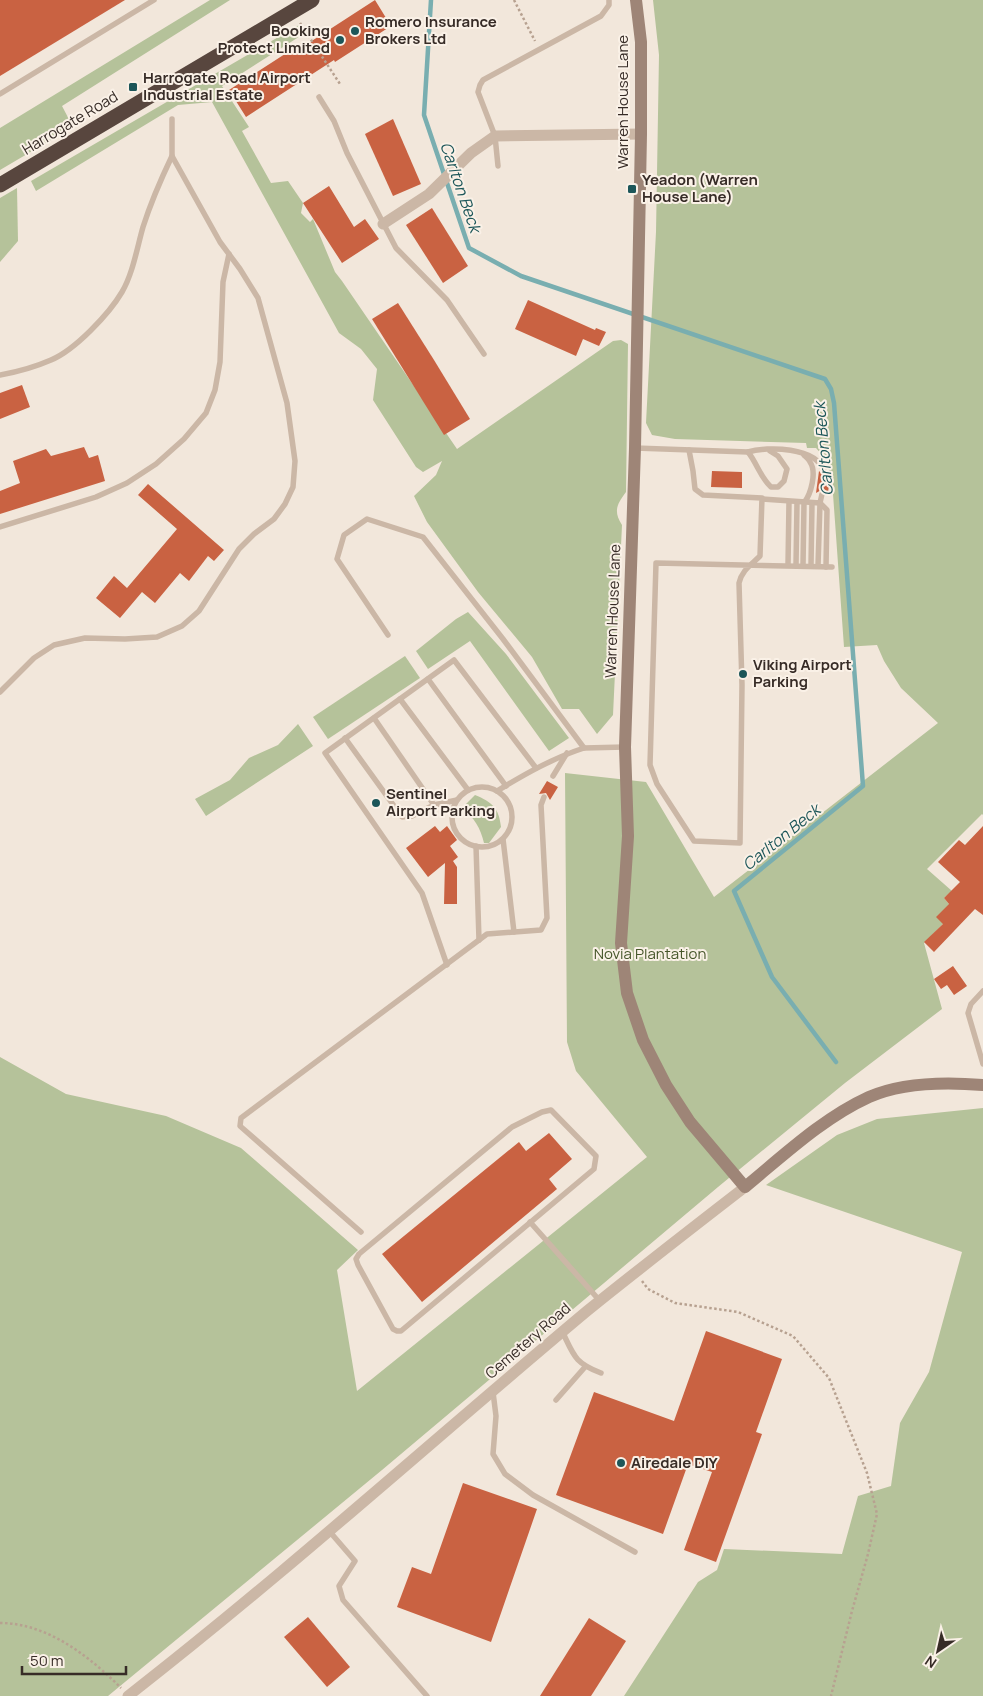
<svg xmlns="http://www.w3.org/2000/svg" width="983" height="1696" font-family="Manrope,sans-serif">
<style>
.green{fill:#b5c29a}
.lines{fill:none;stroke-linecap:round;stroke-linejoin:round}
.stream{stroke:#79aeb0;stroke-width:4.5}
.building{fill:#c96242}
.path{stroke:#b7a190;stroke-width:2.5;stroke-dasharray:2.5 2.5;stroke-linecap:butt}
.lane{stroke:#cbb7a6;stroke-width:5.5}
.street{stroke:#cbb7a6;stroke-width:11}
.secondary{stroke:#9e8577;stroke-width:12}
.highway{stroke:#58463e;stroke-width:15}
.poi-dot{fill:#1c5659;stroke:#faf1e7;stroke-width:2}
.labels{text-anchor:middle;stroke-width:4;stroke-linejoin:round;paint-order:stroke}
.poi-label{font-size:15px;font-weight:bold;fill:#372c27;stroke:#faf1e7;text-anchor:start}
.street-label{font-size:15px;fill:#372c27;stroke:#faf1e7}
.park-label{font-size:15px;fill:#46562a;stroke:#faf1e7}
.water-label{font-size:16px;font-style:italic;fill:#1c5659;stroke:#faf1e7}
</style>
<rect width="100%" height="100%" fill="#f2e7db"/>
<g class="green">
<polygon points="210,0 230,0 62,106 73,127 0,170 0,128"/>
<polygon points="653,0 983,0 983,815 982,814 927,869 952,891 944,898 949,904 943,924 924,943 942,1009 845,1083 718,1187 382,1470 108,1696 0,1696 0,1057 66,1094 166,1116 241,1148 358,1250 337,1270 357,1391 647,1157 576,1071 567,1042 565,773 646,782 714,897 938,723 901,688 884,661 877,645 844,647 832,480 825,458 816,448 807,448 806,443 675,439 652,435 646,423 656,232 659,55"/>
<path d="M299,25L305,33L222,86L249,127L242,131L271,183L288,181L303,203L301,213L310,222L313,219L335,272L342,281L457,449L613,341L621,340L628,344L626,492C617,504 613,511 622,525L613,715L597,734L579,709H562L532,657L478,592L427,522L414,496L436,475L442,461L423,472L416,467L373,400L377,369L361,349L339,333L212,102L178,105L36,191L31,181Z"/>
<polygon points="17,188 18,241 0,262 0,198"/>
<polygon points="468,612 506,654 569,738 549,751 470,641 428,669 416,651 456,619"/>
<polygon points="405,656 420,678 328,739 313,717"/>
<polygon points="298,724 313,746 206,816 195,799 230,780 249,758 278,745"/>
<path d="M475,795C492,802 499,808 501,827L489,843H484C481,830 474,815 461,809Z"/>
<polygon points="983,1108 983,1696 624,1696 698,1582 717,1570 724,1549 842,1554 858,1496 891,1486 900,1423 929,1372 962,1252 766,1185 837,1135 877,1119"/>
</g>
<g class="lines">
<polyline class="stream" points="431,0 424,115 469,248 521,276 825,379 831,389 834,403 863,786 734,891 772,977 836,1062"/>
</g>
<g class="building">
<polygon points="0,0 125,0 0,76"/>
<polygon points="375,0 391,26 335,62 334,60 246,117 229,90 302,43 304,46"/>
<polygon points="393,119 421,184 393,196 365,134"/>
<polygon points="329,186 354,227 365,219 379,239 342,263 303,203"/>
<polygon points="432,208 468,266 443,283 406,225"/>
<polygon points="528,300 595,330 596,328 606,332 599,346 583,339 576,356 515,329"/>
<polygon points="398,303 434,360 470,419 444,435 372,319"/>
<polygon points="22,385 30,407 0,419 0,393"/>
<polygon points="84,447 89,458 98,455 105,481 0,514 0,491 20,483 13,461 46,449 51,456"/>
<polygon points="712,471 742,472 742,488 711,487"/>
<polygon points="819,471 824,476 830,472 828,494 823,489 816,493"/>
<polygon points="148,484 224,550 214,561 208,556 189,581 180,573 155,603 142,592 120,618 96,598 114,576 127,588 177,529 138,495"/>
<polygon points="547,781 558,787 550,800 546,793 539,794"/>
<polygon points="435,826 440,832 447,826 457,840 450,846 458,857 453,861 457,867 457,904 444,904 445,863 428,877 406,848"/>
<polygon points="983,826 983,915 975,909 934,952 924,942 943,924 936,917 949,904 944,898 960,882 938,862 959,840 965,845"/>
<polygon points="953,966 967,986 954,995 947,985 941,989 934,979"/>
<polygon points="549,1133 572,1159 549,1179 557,1189 422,1302 382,1254 519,1142 526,1151"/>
<polygon points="706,1331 782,1359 756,1432 762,1434 716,1562 684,1550 712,1472 688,1464 663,1534 556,1495 594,1392 674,1421"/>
<polygon points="463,1483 537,1509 491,1642 397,1607 412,1567 431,1574"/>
<polygon points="308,1617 350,1667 327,1687 284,1637"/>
<polygon points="589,1618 626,1641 591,1696 540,1696"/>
</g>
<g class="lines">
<g class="path">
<polyline points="514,0 535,41"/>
<polyline points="300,23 340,84"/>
<polyline points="642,1281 648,1289 675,1303 738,1312 793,1336 829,1378 867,1473 877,1514 868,1554 852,1611 831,1696"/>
<path d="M0,1623C47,1623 89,1656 121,1688"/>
</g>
<g class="lane">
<polyline points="0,94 154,0"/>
<polyline points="319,97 334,121 347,153 396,248 447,300 484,354"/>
<polyline points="498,166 495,136 478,92 480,85 483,80 601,16 609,5 609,0"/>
<path d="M0,375C17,372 35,367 51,360C75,350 109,314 122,292C133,273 137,248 143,227C151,202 161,179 172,156"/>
<path d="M635,448L748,452C768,446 816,447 824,471"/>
<path d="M689,450L693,471L695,489L703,495L762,498L760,556C751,565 742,570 739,583L742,685L740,843L694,841L657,784L650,765L656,563L832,567"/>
<path d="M748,452C757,463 760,477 771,487H778L784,481L787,469L778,456L770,451"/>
<polyline points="762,499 820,503 822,494"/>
<polyline points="820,503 827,510 826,567"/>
<polyline points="0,527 96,497 127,483 156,464 184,439 206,413 215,390 220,362 223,282 229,254"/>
<polyline points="788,565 789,502"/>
<polyline points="796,566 797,502"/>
<path d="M803,566L804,503C811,494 817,472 810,462C809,459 806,457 804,455"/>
<polyline points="811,566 812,503"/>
<polyline points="818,566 820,503"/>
<polyline points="388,635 337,559 344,535 367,519 423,537 503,639 584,748 625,747"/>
<polyline points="428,679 506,786"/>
<polyline points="0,692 34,658 54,645 85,638 125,639 157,637 182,626 199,611 239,549 254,534 274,519 285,504 293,487 295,461 287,403 258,298 240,269 220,242 172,156 172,119"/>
<polyline points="400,699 468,790"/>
<polyline points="374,718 434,805"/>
<polyline points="345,738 402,817 412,816 434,805 457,800"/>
<polyline points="553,776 567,753"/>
<circle cx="482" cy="817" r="30"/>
<path d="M497,791C525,774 553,758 584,748"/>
<polyline points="503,839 514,932"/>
<polyline points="476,846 479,940"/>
<polyline points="447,965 422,893 325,753 454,660 536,768"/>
<polyline points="983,991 971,1004 968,1013 983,1064"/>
<polygon points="551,1110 596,1156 594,1169 401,1331 397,1331 393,1329 358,1265 356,1259 359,1254 512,1127 542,1112"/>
<polyline points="530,1222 600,1301"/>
<polyline points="361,1232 240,1126 241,1118 487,934 541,930 547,918 541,805 544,797"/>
<path d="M563,1333C574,1356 575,1363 601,1373"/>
<polyline points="493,1392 496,1416 493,1454 505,1474 533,1495 635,1552"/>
<polyline points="556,1400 585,1367"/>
<polyline points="330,1532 355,1561 339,1586 343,1600 427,1696"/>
</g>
<g class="street">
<polyline points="383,224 429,194 471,153 495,136 641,134"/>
<path d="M128,1696C286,1573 434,1439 587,1311C639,1269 692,1228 745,1187"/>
</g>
<path class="secondary" d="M636,0L641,42V134L635,448L625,747L628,836L621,943L627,993L643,1040L666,1085L690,1122L745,1187C784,1155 823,1118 869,1097C903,1082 947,1082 983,1085"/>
<polyline class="highway" points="0,185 312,0"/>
</g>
<g class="poi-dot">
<circle cx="355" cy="31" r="5"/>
<circle cx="340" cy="40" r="5"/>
<rect x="128" y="82" width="10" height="10" rx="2.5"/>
<rect x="627" y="184" width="10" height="10" rx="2.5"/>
<circle cx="743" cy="674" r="5"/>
<circle cx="376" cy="803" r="5"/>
<circle cx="621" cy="1463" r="5"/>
</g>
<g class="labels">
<g class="poi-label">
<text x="365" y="27">Romero Insurance<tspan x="365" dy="17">Brokers Ltd</tspan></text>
<text x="330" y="36" text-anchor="end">Booking<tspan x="330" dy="17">Protect Limited</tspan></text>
<text x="143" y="83">Harrogate Road Airport<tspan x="143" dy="17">Industrial Estate</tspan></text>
<text x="642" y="185">Yeadon (Warren<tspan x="642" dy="17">House Lane)</tspan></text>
<text x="753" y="670">Viking Airport<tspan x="753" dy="17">Parking</tspan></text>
<text x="386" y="799">Sentinel<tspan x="386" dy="17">Airport Parking</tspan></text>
<text x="631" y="1468">Airedale DIY</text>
</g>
<g class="street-label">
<text transform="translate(623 102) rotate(-90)" y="5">Warren House Lane</text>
<text transform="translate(70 123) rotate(-31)" y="5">Harrogate Road</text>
<text transform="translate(613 611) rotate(-88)" y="5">Warren House Lane</text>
<text transform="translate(528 1341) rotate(-41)" y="5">Cemetery Road</text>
</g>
<g class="park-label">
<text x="650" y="959">Novia Plantation</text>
</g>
<g class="water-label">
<text transform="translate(461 187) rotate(71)" y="6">Carlton Beck</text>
<text transform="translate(823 449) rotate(-95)" y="6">Carlton Beck</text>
<text transform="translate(781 837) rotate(-39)" y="6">Carlton Beck</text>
</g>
</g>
<g transform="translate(938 1651) rotate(214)" stroke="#faf1e7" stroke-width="4" paint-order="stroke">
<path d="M0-4L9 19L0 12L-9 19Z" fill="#372c27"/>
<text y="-8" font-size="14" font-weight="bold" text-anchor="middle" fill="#372c27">N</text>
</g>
<path d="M22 1666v8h104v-8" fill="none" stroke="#372c27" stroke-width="2.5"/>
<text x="30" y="1666" font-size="15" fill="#372c27" stroke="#faf1e7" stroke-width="4" paint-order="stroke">50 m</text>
</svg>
